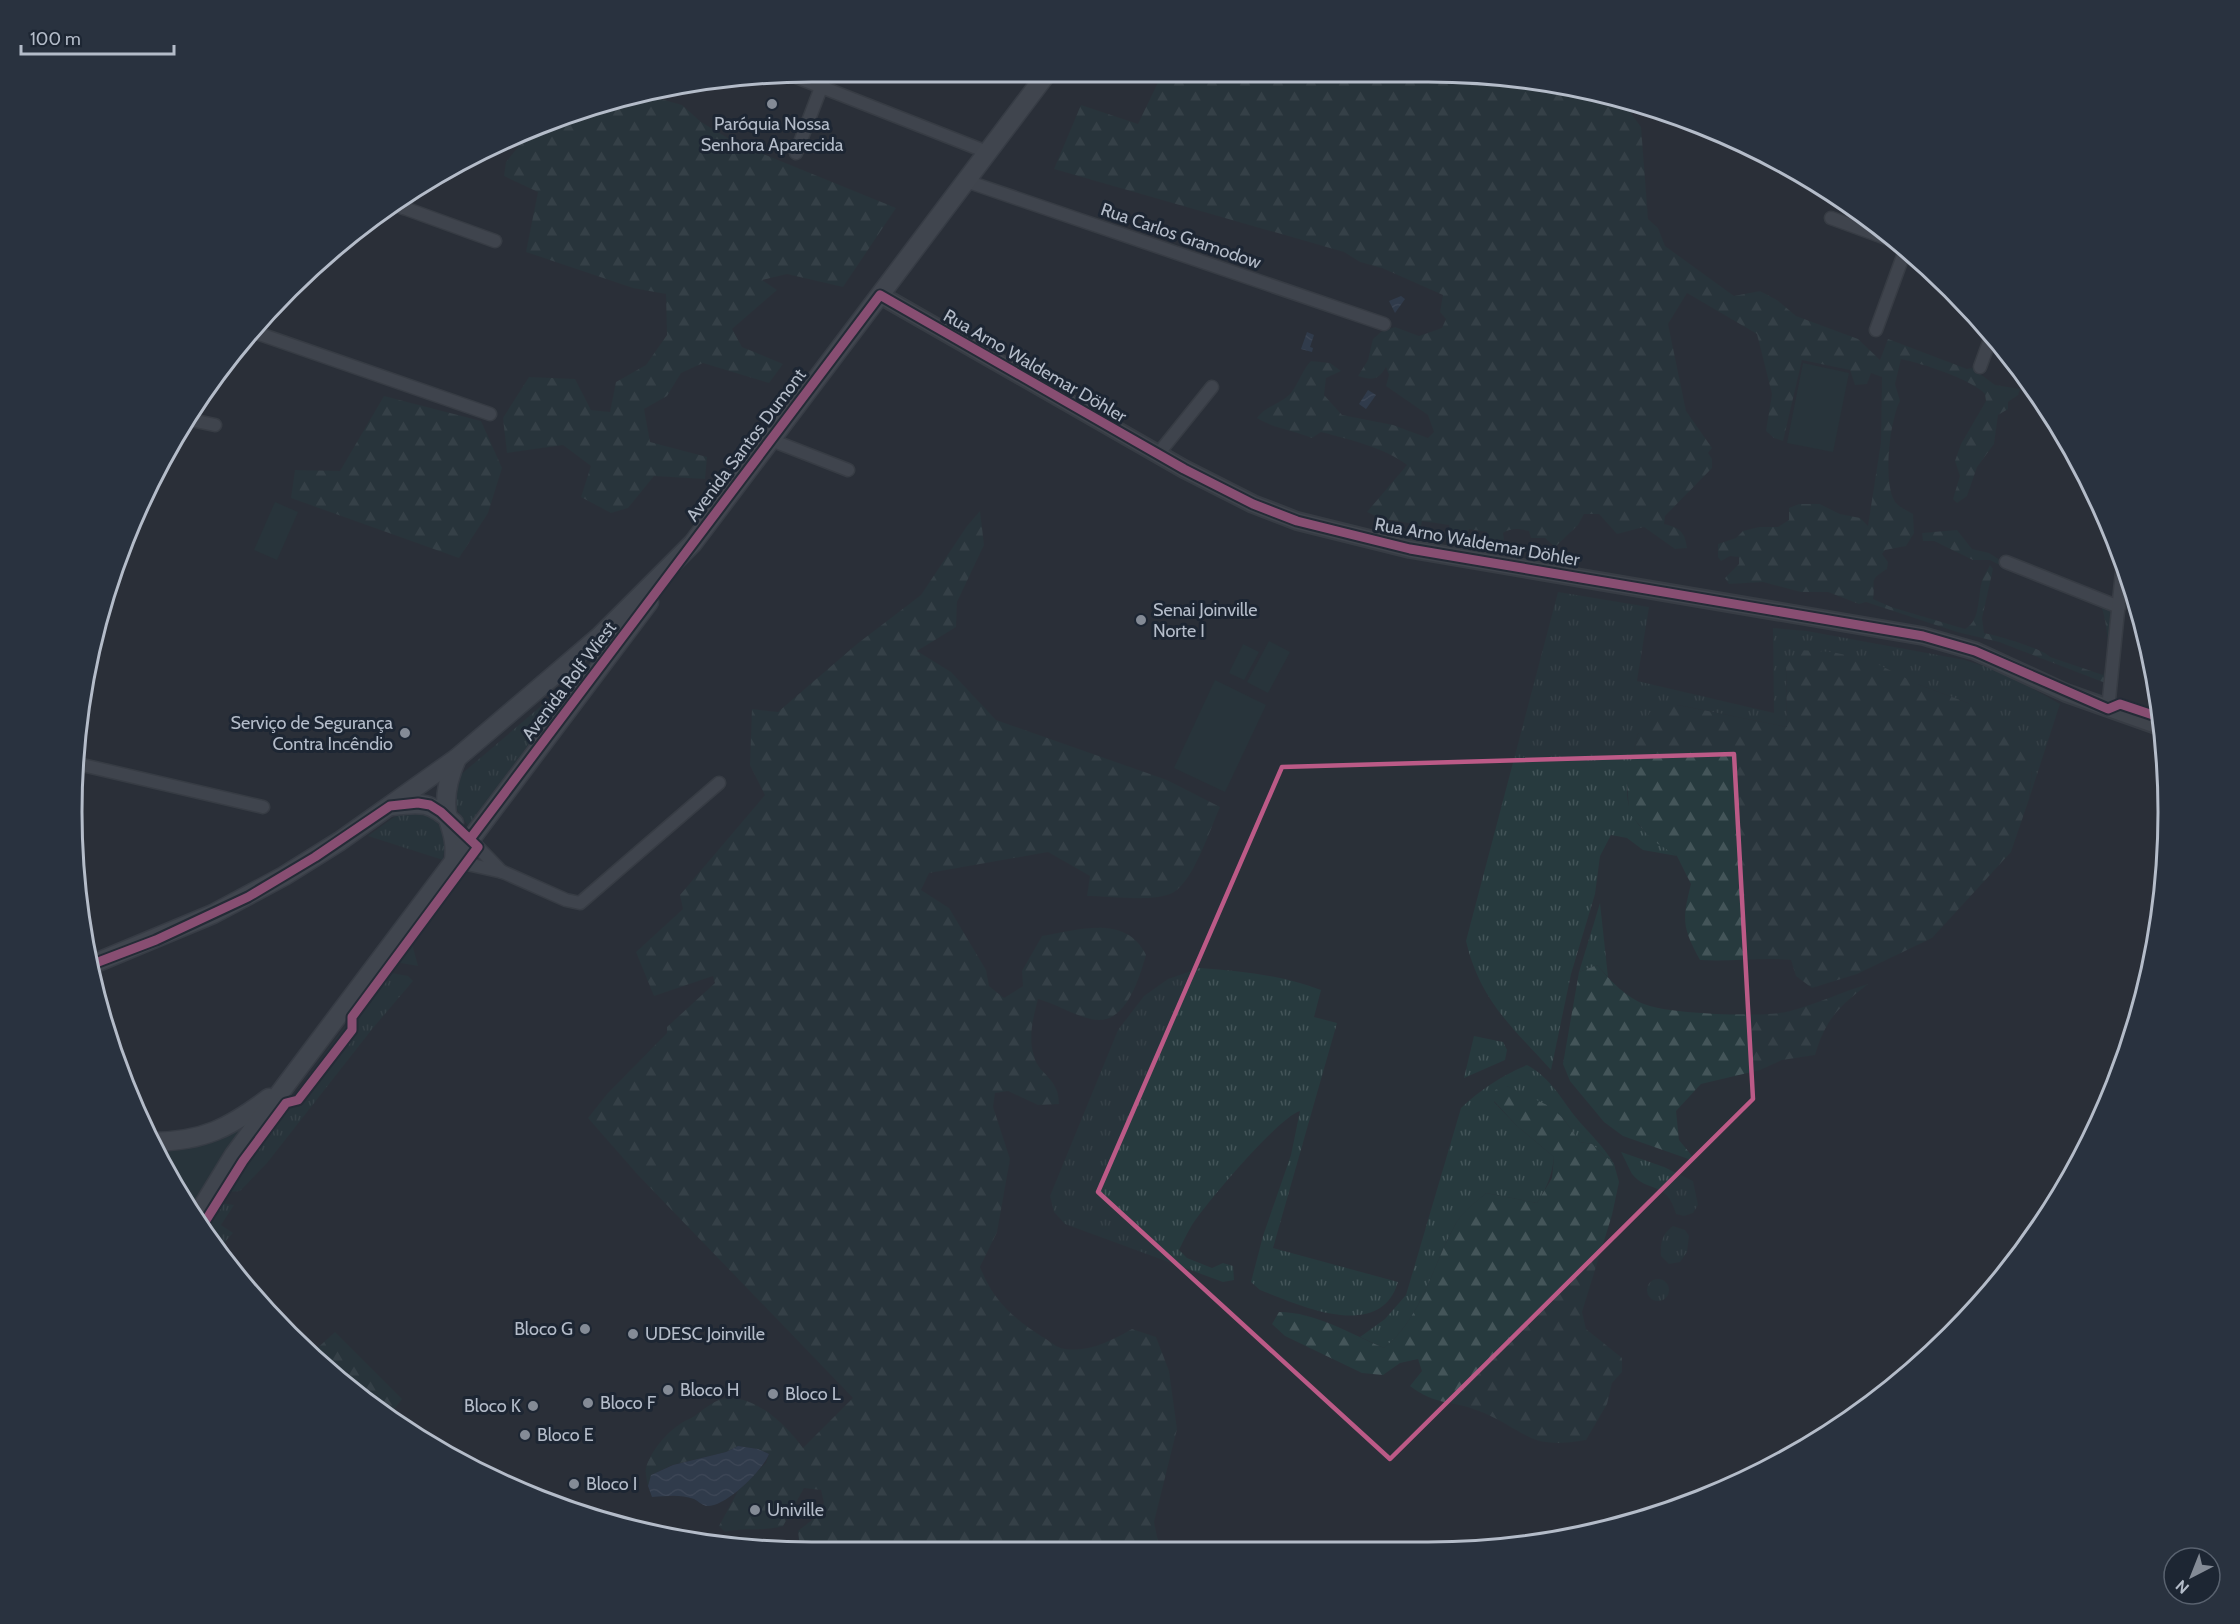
<svg xmlns="http://www.w3.org/2000/svg" width="2240" height="1624" font-family="Cabin,sans-serif">
<style>
.grass{fill:url(#grass-tufts)}
.forest{fill:url(#forest-firs)}
.park{fill:#273a3e}
.water{fill:url(#water-waves)}
.lines{fill:none;stroke-linecap:round;stroke-linejoin:round}
.minor-casing{stroke:#484c53;stroke-width:15}
.secondary-casing{stroke:#484c53;stroke-width:20}
.primary-casing{stroke:#484c55;stroke-width:21}
.minor{stroke:#5a5e66;stroke-width:12}
.secondary{stroke:#595d64;stroke-width:16}
.primary{stroke:#5c6168;stroke-width:18}
.cycleway-casing{stroke:#1d2633;stroke-width:13}
.cycleway{stroke:#fb73b8;stroke-width:9}
.marked{fill:none;stroke:#bc5a87;stroke-width:4.5;stroke-linejoin:round}
.poi-dot{fill:#848b96;stroke:#1d2633;stroke-width:2}
.labels{text-anchor:middle;stroke-width:6;stroke-linejoin:round;paint-order:stroke}
.poi-label{font-size:18px;fill:#b4bcc9;stroke:#1d2633;text-anchor:start}
.street-label{font-size:18px;fill:#b4bcc9;stroke:#1d2633}
.rim{fill:none;stroke:#b4bcc9;stroke-width:3}
</style>
<defs>
<pattern id="grass-tufts" width="24" height="20" patternUnits="userSpaceOnUse" patternTransform="scale(1.5)"><rect width="24" height="20" fill="#273a3e"/><path d="M3 7l-1-3M5 7V3M7 7l1-3M15 17l-1-3M17 17v-4M19 17l1-3" fill="none" stroke="#445559"/></pattern>
<pattern id="forest-firs" width="22" height="20" patternUnits="userSpaceOnUse" patternTransform="scale(1.5)"><rect width="22" height="20" fill="#273a3e"/><path d="M5 1l3.5 6h-7zM16 11l3.5 6h-7z" fill="#445559"/></pattern>
<pattern id="water-waves" width="16" height="10" patternUnits="userSpaceOnUse" patternTransform="scale(1.5)"><rect width="16" height="10" fill="#384963"/><path d="M0 5q4-4 8 0t8 0" fill="none" stroke="#526178"/></pattern>
</defs>
<rect width="100%" height="100%" fill="#2a3038"/>
<g class="grass">
<path d="M1558,592L1649,607L1637,681L1774,713L1773,628L1807,631L1965,660L2005,673L2060,704L2029,799L2032,770L1968,703L1920,685L1786,663L1787,727L1678,705L1638,734C1622,799 1616,817 1677,856L1643,850L1627,838L1611,835L1600,856L1595,894L1571,974L1551,1070C1511,1026 1480,1000 1466,941Z"/>
<path d="M594,661L472,830C453,808 453,805 458,777Z"/>
<polygon points="415,811 433,817 446,834 443,860 368,836 394,817"/>
<polygon points="1600,903 1608,977 1597,965 1579,972"/>
<polygon points="411,940 418,966 395,962"/>
<path d="M1200,968C1242,971 1281,975 1321,990L1314,1017L1337,1023L1273,1248L1398,1282C1380,1343 1299,1305 1260,1290L1251,1282L1263,1236L1291,1155L1300,1111C1279,1117 1206,1203 1192,1225C1187,1233 1183,1242 1179,1250L1187,1258L1212,1268L1223,1263L1233,1266L1234,1280L1223,1282L1065,1224L1054,1212L1050,1196L1118,1030L1144,996L1168,979Z"/>
<polygon points="386,972 408,976 413,981 373,1028 267,1163 240,1191 228,1192 237,1171"/>
<polygon points="1474,1036 1503,1042 1507,1050 1505,1060 1464,1078"/>
<path d="M1527,1065C1551,1078 1561,1099 1578,1120C1591,1135 1604,1147 1614,1164L1592,1144L1580,1142L1563,1118L1507,1086L1494,1102L1517,1126L1554,1157C1552,1175 1547,1188 1537,1203L1486,1193C1476,1202 1463,1212 1456,1223C1433,1264 1422,1318 1384,1348L1360,1337L1385,1319L1406,1295L1461,1108C1480,1090 1502,1075 1527,1065Z"/>
<path d="M1621,1152L1664,1167L1693,1181L1698,1205L1693,1213L1684,1216L1676,1214C1666,1179 1648,1194 1632,1174C1628,1167 1625,1159 1621,1152Z"/>
<polygon points="220,1203 234,1205 221,1225 233,1233 224,1243 207,1229"/>
<path d="M1673,1226L1685,1230L1689,1236L1687,1252L1680,1262L1669,1264L1661,1256C1660,1243 1662,1234 1673,1226Z"/>
<circle cx="1658" cy="1290" r="11"/>
</g>
<g class="forest">
<path d="M1163,72H1428L1573,86L1622,101L1641,127L1648,219L1658,228L1665,246L1734,296L1760,291L1777,300L1796,316L1858,339L1880,360L1888,339L1967,369L1972,368L1995,385L2020,389L2018,395L2008,402V409L1998,415L1994,444L1977,467L1967,496L1957,503L1953,499L1960,476L1955,461L1961,444L1986,401L1985,394C1973,380 1921,363 1901,359L1895,384L1900,401C1890,420 1883,480 1894,500C1897,506 1906,510 1913,514L1914,533L1906,546L1885,550L1882,554L1888,562L1887,569C1867,581 1876,581 1873,599L1891,607L1965,629C1982,620 1977,593 1983,578C1985,574 1988,569 1990,565L1993,569L1982,618L1984,633C1999,636 2041,648 2050,657L2103,675C2112,660 2107,624 2102,608L2079,596L2020,575L1990,560H1973L1934,541H1923L1922,533L1957,530L1972,549L1989,553L2003,562L2106,604L2112,612L2108,684L1999,642L1957,632L1866,602L1859,604L1828,592H1801L1763,582L1729,584L1725,578L1739,564V557L1730,556L1721,561L1718,557V544L1736,538L1743,531L1759,527H1778L1789,520V508L1799,504H1820L1840,514L1860,518L1868,526L1881,442L1882,377L1871,373L1867,384L1855,385L1850,370L1802,360L1783,441L1774,438L1766,431L1772,394L1757,334L1687,293L1668,324L1686,411L1712,448L1708,453L1712,459V468L1665,516L1664,524C1680,528 1685,532 1687,548L1675,549L1644,527L1617,534L1599,514H1584L1578,525L1555,547L1545,538H1531L1529,531C1520,529 1512,527 1503,533L1504,540L1488,539L1487,532L1469,529L1467,535L1450,532L1449,525L1422,521L1421,526C1402,520 1385,522 1367,512L1407,465C1386,448 1347,439 1321,432L1312,438C1293,430 1275,429 1257,418C1265,406 1281,404 1291,393C1299,383 1302,370 1311,361L1330,363L1341,371L1326,378L1324,395L1342,415L1393,425L1428,438L1434,432L1428,415L1386,386L1389,375L1386,367C1378,380 1373,381 1358,376L1368,360L1373,339L1382,331L1395,327L1419,336L1442,328L1446,319L1440,312L1443,295L1382,268L1360,262L1344,252L1054,169L1081,105L1138,124Z"/>
<polygon points="643,94 682,105 701,122 736,143 896,208 843,287 787,274 762,280 777,290 732,329 742,347 783,364 769,383 703,363 681,373 667,396 644,409 650,442 707,457 705,479 654,476 628,508 611,513 581,497 591,466 563,445 507,453 503,418 529,377 575,379 591,410 610,412 616,382 646,365 667,335 666,294 633,288 526,252 538,192 504,176 506,162 535,126 620,97"/>
<polygon points="384,396 481,421 502,468 488,513 459,558 291,498 295,470 340,471"/>
<path d="M980,511L984,545L957,602L956,627L917,651L951,672L996,720L1167,780L1220,807C1210,829 1194,880 1174,892C1156,903 1108,896 1087,896L1090,876L1048,852L929,873L921,890L949,908L986,970L989,986L1004,998L1023,986L1022,971L1042,936C1079,930 1126,914 1146,955C1139,979 1125,1028 1091,1019C1073,1015 1056,1004 1038,999C1033,1018 1028,1037 1034,1056C1039,1076 1059,1077 1059,1104L1038,1105L1008,1091L995,1093L993,1107L1010,1159L997,1232L980,1267C993,1300 1012,1317 1041,1336C1047,1339 1054,1346 1061,1348C1086,1354 1111,1341 1132,1329L1156,1337L1169,1371L1177,1429L1154,1522L1158,1541L1154,1548L803,1550L800,1547L798,1531L812,1520L824,1503L821,1490L804,1488L783,1526C763,1532 744,1527 725,1532L719,1526L738,1491L766,1463L769,1454L758,1449L738,1446L726,1452L672,1465L651,1475L648,1486C647,1481 645,1473 646,1468C650,1452 667,1432 680,1424C685,1420 691,1419 696,1415C704,1409 717,1398 728,1398C758,1397 787,1426 803,1448L853,1398L638,1175L588,1118L607,1094L667,1033V1027L715,983L713,976L654,996L636,952L683,909L680,895L765,795L750,765L752,709L778,712L857,644L921,595L967,526Z"/>
<path d="M1799,650L1832,652L1869,660L1920,685L1968,703L2005,724L2028,747L2032,770L2029,799L2011,852L1932,938L1857,974L1812,988L1796,976L1791,960C1760,957 1731,962 1700,960C1682,927 1682,920 1691,884L1677,856L1652,840L1629,813L1627,778L1638,734L1650,712L1678,705L1787,727L1786,663Z"/>
<path d="M1597,965C1610,980 1627,999 1647,1005C1670,1014 1766,1018 1790,1011C1816,1004 1842,992 1868,984C1839,1007 1826,1018 1815,1055L1782,1060L1760,1070L1701,1084L1676,1111L1679,1140L1697,1162L1623,1136L1604,1122L1570,1081L1563,1064L1579,972Z"/>
<path d="M1507,1086L1549,1106L1563,1118L1580,1142L1592,1144L1614,1164L1619,1182L1612,1215L1582,1312L1586,1329L1622,1358V1372L1612,1383L1607,1404L1586,1440C1527,1451 1527,1430 1479,1411C1452,1400 1436,1406 1410,1386L1422,1371L1418,1359L1400,1363L1383,1375L1362,1373L1285,1336L1272,1324L1279,1312C1315,1312 1351,1334 1384,1348C1422,1318 1433,1264 1456,1223C1463,1211 1476,1202 1486,1193L1537,1203L1552,1178L1554,1157L1517,1126L1494,1101L1495,1090Z"/>
<polygon points="335,1332 402,1399 389,1416 361,1399 312,1353"/>
</g>
<g class="park">
<polygon points="1803,363 1849,373 1833,452 1787,443"/>
<polygon points="275,502 298,512 277,560 254,550"/>
<polygon points="1269,641 1290,652 1268,693 1247,682"/>
<polygon points="1243,644 1259,652 1244,680 1229,673"/>
<polygon points="1215,680 1266,705 1225,792 1174,768"/>
<polygon points="243,1125 190,1211 156,1148"/>
</g>
<g class="water">
<polygon points="1401,296 1405,299 1395,313 1389,301"/>
<polygon points="1307,332 1314,335 1310,347 1313,348 1312,352 1301,349"/>
<polygon points="1368,390 1376,395 1366,409 1359,404"/>
<path d="M738,1446L758,1449L769,1454C763,1470 725,1508 706,1506C702,1505 698,1501 694,1499C680,1494 667,1496 652,1497L648,1486L651,1475L673,1465L726,1452Z"/>
</g>
<g class="lines">
<defs>
<g id="minor">
<polyline points="791,75 987,152"/>
<polyline points="796,153 827,72"/>
<polyline points="966,181 1384,324"/>
<polyline points="393,204 495,241"/>
<polyline points="403,208 410,192"/>
<polyline points="1831,218 1897,242"/>
<polyline points="1876,330 1906,248"/>
<polyline points="251,331 490,414"/>
<polyline points="1980,367 1992,334"/>
<polyline points="191,420 215,425"/>
<polyline points="771,440 848,470"/>
<polyline points="1158,454 1212,387"/>
<polyline points="2006,562 2119,607"/>
<polyline points="2108,709 2123,562"/>
<polyline points="78,764 263,807"/>
<polyline points="470,839 502,872"/>
<polyline points="454,861 503,872 566,900 580,903 719,783"/>
</g>
<polyline id="secondary" points="880,295 1184,469 1253,504 1297,521 1410,549 1923,636 1975,651 2066,693 2162,727"/>
<g id="primary">
<path d="M392,806C423,802 430,802 454,823"/>
<path d="M454,861C456,844 453,834 448,819C443,799 449,776 457,758"/>
<polyline points="93,964 213,914 284,876 340,841 457,758 600,636 693,543 1048,72"/>
<path d="M153,1142C204,1141 229,1128 269,1098"/>
<polyline points="195,1219 234,1155 285,1086 649,602"/>
</g>
</defs>
<use href="#minor" class="minor-casing"/>
<use href="#secondary" class="secondary-casing"/>
<use href="#primary" class="primary-casing"/>
<use href="#minor" class="minor"/>
<use href="#secondary" class="secondary"/>
<use href="#primary" class="primary"/>
<defs>
<g id="cycleway">
<polyline points="470,839 880,295 1184,469 1253,504 1297,521 1410,549 1923,636 1975,651 2108,709 2120,704 2162,718"/>
<polyline points="93,964 156,940 248,897 315,857 390,806 418,803 430,805 441,812 478,847 352,1017 352,1030 298,1100 286,1103 243,1161 201,1228"/>
</g>
</defs>
<use href="#cycleway" class="cycleway-casing"/>
<use href="#cycleway" class="cycleway"/>
</g>
<path d="M0 0H2240V1624H0ZM1734,754L1753,1099L1390,1459L1098,1192L1282,767Z" fill="#2a3038" fill-opacity=".55" fill-rule="evenodd"/>
<path class="marked" d="M1734,754L1753,1099L1390,1459L1098,1192L1282,767Z"/>
<g class="poi-dot">
<circle cx="772" cy="104" r="6"/>
<circle cx="1141" cy="620" r="6"/>
<circle cx="405" cy="733" r="6"/>
<circle cx="585" cy="1329" r="6"/>
<circle cx="633" cy="1334" r="6"/>
<circle cx="668" cy="1390" r="6"/>
<circle cx="773" cy="1394" r="6"/>
<circle cx="588" cy="1403" r="6"/>
<circle cx="533" cy="1406" r="6"/>
<circle cx="525" cy="1435" r="6"/>
<circle cx="574" cy="1484" r="6"/>
<circle cx="755" cy="1510" r="6"/>
</g>
<g class="labels">
<g class="poi-label">
<text x="772" y="130" text-anchor="middle">Paróquia Nossa<tspan x="772" dy="21">Senhora Aparecida</tspan></text>
<text x="1153" y="616">Senai Joinville<tspan x="1153" dy="21">Norte I</tspan></text>
<text x="393" y="729" text-anchor="end">Serviço de Segurança<tspan x="393" dy="21">Contra Incêndio</tspan></text>
<text x="573" y="1335" text-anchor="end">Bloco G</text>
<text x="645" y="1340">UDESC Joinville</text>
<text x="680" y="1396">Bloco H</text>
<text x="785" y="1400">Bloco L</text>
<text x="600" y="1409">Bloco F</text>
<text x="521" y="1412" text-anchor="end">Bloco K</text>
<text x="537" y="1441">Bloco E</text>
<text x="586" y="1490">Bloco I</text>
<text x="767" y="1516">Univille</text>
</g>
<g class="street-label">
<text transform="translate(1181 236) rotate(19)" y="6">Rua Carlos Gramodow</text>
<text transform="translate(1035 366) rotate(30)" y="6">Rua Arno Waldemar Döhler</text>
<text transform="translate(746 445) rotate(-53)" y="6">Avenida Santos Dumont</text>
<text transform="translate(1477 542) rotate(10)" y="6">Rua Arno Waldemar Döhler</text>
<text transform="translate(569 681) rotate(-53)" y="6">Avenida Rolf Wiest</text>
</g>
</g>
<path d="M0 0H2240V1624H0ZM812 82H1428A730 730 0 0 1 2158 812V812A730 730 0 0 1 1428 1542H812A730 730 0 0 1 82 812V812A730 730 0 0 1 812 82Z" fill="#29323f" fill-rule="evenodd"/>
<path class="rim" d="M812 82H1428A730 730 0 0 1 2158 812V812A730 730 0 0 1 1428 1542H812A730 730 0 0 1 82 812V812A730 730 0 0 1 812 82Z"/>
<g transform="translate(2192 1576) rotate(222)"><circle r="28" fill="#1d2633" stroke="#59626f" stroke-width="1.5"/>
<path d="M0-4.5L10 22L0 15L-10 22Z" fill="#848b96"/>
<text y="-9" font-size="16" font-weight="bold" text-anchor="middle" fill="#b4bcc9">N</text>
</g>
<path d="M21 45v9h153v-9" fill="none" stroke="#b4bcc9" stroke-width="3"/>
<text x="30" y="45" font-size="18" fill="#b4bcc9" stroke="#1d2633" stroke-width="4.5" paint-order="stroke">100 m</text>
</svg>
